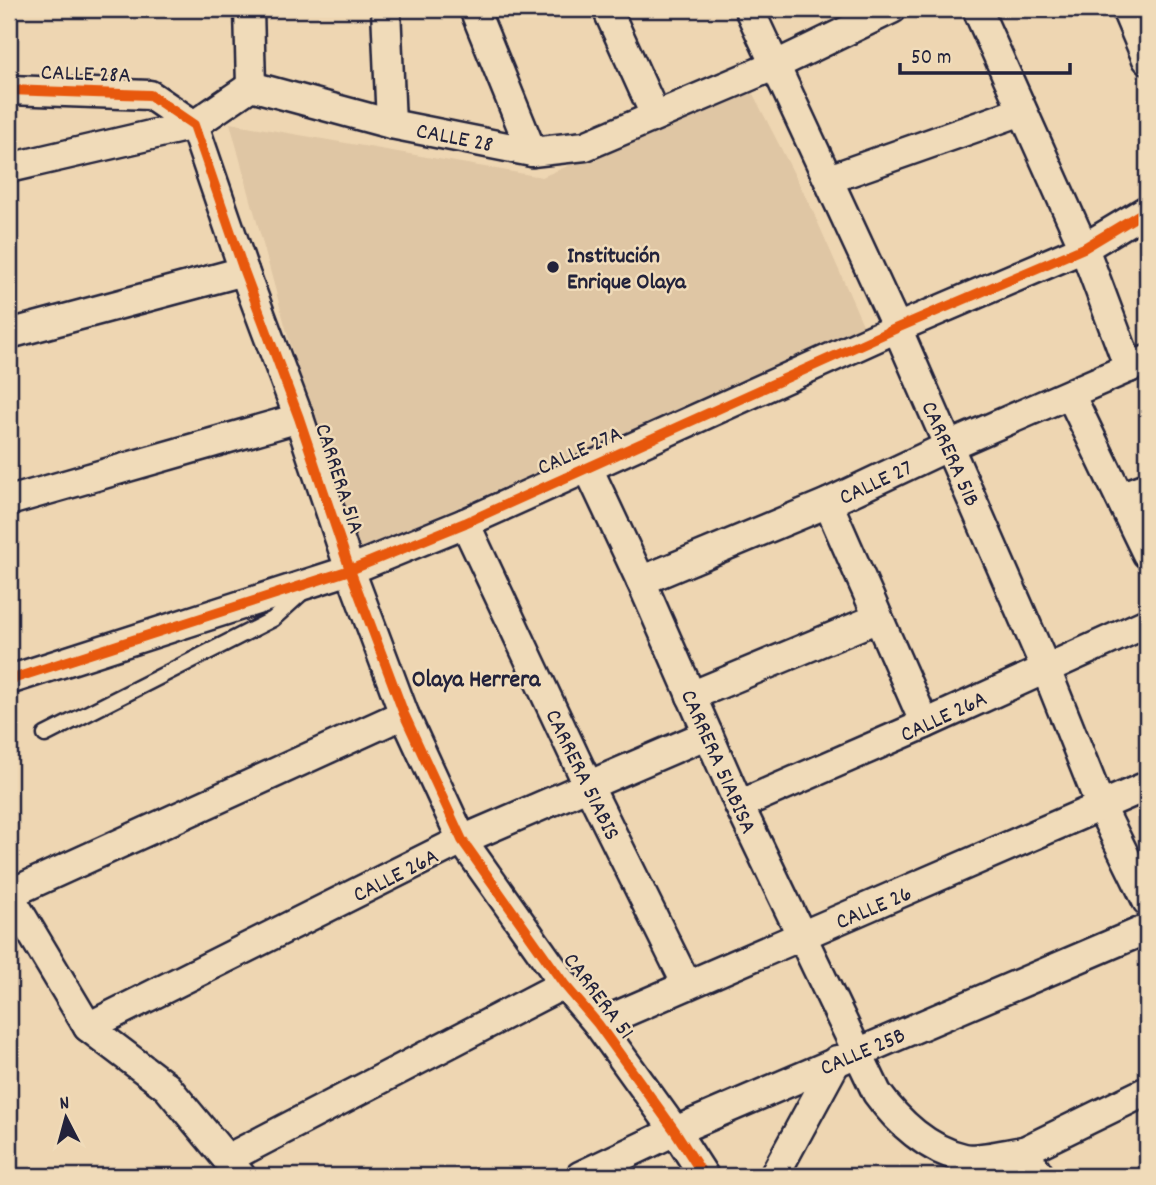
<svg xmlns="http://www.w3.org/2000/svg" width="1156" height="1185" font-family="Dekko,sans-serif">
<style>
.built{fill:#dfc6a4}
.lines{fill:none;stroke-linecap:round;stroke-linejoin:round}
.service-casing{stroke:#22223b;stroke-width:19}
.minor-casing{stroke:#22223b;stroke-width:33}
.service{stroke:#f0dbb9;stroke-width:14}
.minor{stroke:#f0dbb9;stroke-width:28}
.cycleway-casing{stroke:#f0dbb9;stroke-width:15}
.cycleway{stroke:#e8590c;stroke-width:10}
.poi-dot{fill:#22223b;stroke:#f0dbb9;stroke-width:2.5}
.labels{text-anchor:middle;stroke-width:5;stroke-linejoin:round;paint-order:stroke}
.street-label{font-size:23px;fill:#22223b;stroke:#f0dbb9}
.poi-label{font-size:23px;font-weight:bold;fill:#22223b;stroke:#f0dbb9;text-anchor:start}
.neighbourhood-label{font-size:24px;font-weight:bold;fill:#22223b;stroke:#f0dbb9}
</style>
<rect width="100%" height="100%" fill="#eed6b2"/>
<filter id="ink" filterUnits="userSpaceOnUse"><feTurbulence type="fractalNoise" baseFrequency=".0143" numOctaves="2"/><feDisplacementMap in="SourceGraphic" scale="14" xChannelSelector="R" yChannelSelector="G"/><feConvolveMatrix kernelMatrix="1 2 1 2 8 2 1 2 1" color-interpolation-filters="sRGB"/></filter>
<g filter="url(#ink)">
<polygon class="built" points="750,88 811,207 864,327 355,553 315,435 230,123 542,177"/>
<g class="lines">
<defs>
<polyline id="service" points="45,735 273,619 305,590"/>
<g id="minor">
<polyline points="249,9 251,86"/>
<polyline points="386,9 391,124"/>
<polyline points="474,9 532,152"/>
<polyline points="607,9 655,115"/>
<polyline points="749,9 897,328 1045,667 1101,807 1147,901"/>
<polyline points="977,9 1084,248 1129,368"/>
<polyline points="1126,9 1147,59"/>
<polyline points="9,90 150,95 194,125 244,271 299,418 350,570 404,714 462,840 564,984 598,1024 675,1131 704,1176"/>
<polyline points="9,168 194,125 251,86 391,124 532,152 585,146 776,65 892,9"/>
<polyline points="829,179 1022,111"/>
<polyline points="9,334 244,271"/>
<polyline points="1070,394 1147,554"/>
<path d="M588,468L641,581L739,805L877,1093C898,1122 928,1150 964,1158C978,1161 1009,1153 1024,1151"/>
<polyline points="1120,497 1147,487"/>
<polyline points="9,501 299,418"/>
<polyline points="828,503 925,724"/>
<polyline points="465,523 589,787 687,985"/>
<polyline points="641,581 828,503 949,446 1147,360"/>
<polyline points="9,680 350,570 465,523 897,328 1084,248 1147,210"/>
<polyline points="691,696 878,618"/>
<polyline points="739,805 925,724 1147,623"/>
<polyline points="9,894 404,714"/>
<polyline points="9,895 88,1027 167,1087 241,1176"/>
<polyline points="598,1024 1147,786"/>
<polyline points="88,1027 462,840 708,734"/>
<polyline points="1024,1151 1040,1176"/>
<polyline points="227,1159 564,984"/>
<polyline points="580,1176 675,1131 1147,929"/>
<polyline points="774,1176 837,1060"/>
<polyline points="1007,1176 1024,1151 1147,1091"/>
</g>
</defs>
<use href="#service" class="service-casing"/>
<use href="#minor" class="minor-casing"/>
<use href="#service" class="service"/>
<use href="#minor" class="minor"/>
<defs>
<g id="cycleway">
<polyline points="9,90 150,95 194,125 244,271 299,418 350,570 404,714 462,840 564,984 598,1024 675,1131 704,1176"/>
<polyline points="9,680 350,570 465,523 897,328 1084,248 1147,210"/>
</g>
</defs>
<use href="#cycleway" class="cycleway-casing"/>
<use href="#cycleway" class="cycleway"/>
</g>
</g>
<circle class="poi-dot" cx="553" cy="267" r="7"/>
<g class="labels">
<g class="street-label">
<text transform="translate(86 72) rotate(2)" y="8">CALLE 28A</text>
<text transform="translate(455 136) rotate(11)" y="8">CALLE 28</text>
<text transform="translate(579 449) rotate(-24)" y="8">CALLE 27A</text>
<text transform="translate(952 453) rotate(66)" y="8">CARRERA 51B</text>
<text transform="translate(341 478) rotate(72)" y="8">CARRERA 51A</text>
<text transform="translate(875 481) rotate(-25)" y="8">CALLE 27</text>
<text transform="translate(943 715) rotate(-25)" y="8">CALLE 26A</text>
<text transform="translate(720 761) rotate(66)" y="8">CARRERA 51ABISA</text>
<text transform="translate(584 774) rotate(64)" y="8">CARRERA 51ABIS</text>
<text transform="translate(395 874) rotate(-27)" y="8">CALLE 26A</text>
<text transform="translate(873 906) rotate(-23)" y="8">CALLE 26</text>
<text transform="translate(600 995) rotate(53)" y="8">CARRERA 51</text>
<text transform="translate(862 1050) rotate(-23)" y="8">CALLE 25B</text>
</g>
<g class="poi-label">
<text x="567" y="262">Institución<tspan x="567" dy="26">Enrique Olaya</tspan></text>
</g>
<g class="neighbourhood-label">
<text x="476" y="686">Olaya Herrera</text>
</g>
</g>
<rect width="1156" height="1185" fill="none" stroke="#f0dbb9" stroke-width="35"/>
<rect x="18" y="18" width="1121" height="1150" fill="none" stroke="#22223b" stroke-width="2.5" filter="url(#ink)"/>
<g transform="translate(66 1118) rotate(354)" stroke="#f0dbb9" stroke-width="5" paint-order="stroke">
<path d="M0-5L12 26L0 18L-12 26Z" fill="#22223b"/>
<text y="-10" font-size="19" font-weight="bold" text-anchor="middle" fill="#22223b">N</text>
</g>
<path d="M900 63v10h170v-10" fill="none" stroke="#22223b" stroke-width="3.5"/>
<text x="911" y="63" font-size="21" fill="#22223b" stroke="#f0dbb9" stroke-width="5" paint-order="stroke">50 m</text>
</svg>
